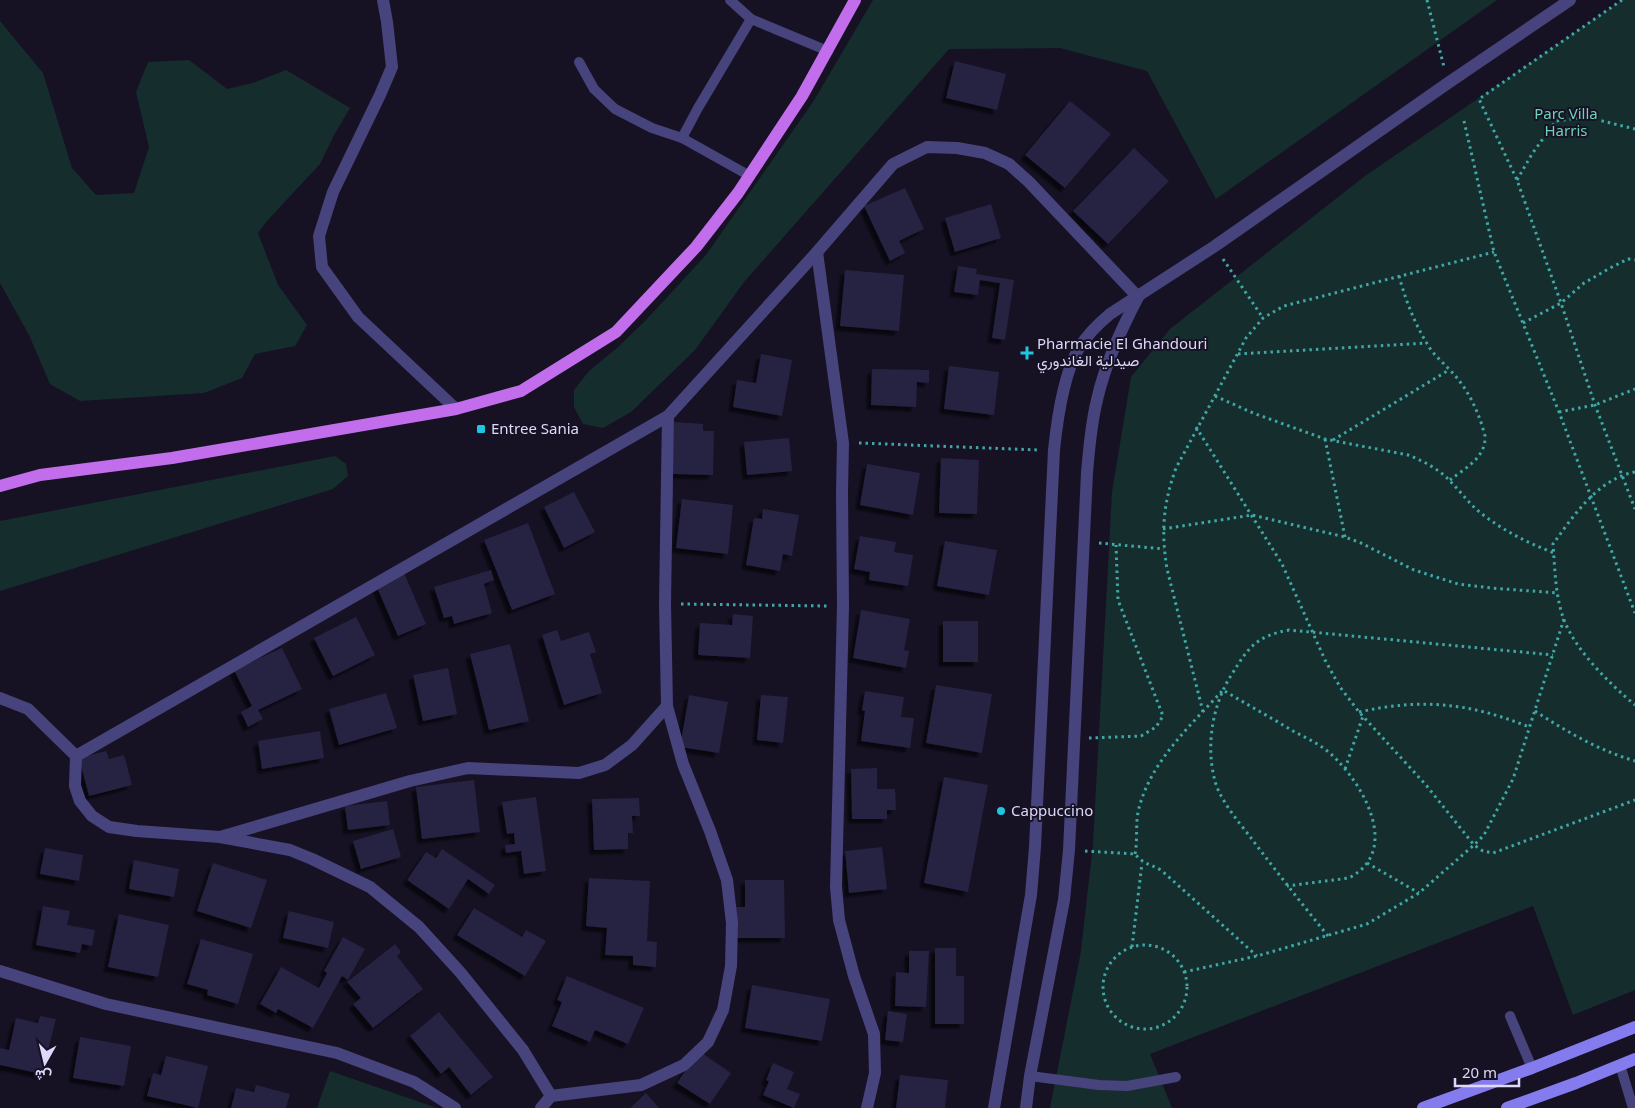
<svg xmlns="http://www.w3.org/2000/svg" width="1635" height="1108" font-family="'Noto Sans',Vazirmatn,sans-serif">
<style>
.green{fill:#162d2d}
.building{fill:#282042;filter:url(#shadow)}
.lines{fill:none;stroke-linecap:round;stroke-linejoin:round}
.path{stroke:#3fa8a6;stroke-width:3;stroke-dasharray:2.5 4;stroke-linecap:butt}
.service{stroke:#47437d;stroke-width:10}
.minor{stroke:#47437d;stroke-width:12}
.tertiary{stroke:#47437d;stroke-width:12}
.secondary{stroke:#847cee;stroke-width:12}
.primary{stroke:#c26eec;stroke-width:12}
.poi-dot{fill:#1ec6e1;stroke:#161224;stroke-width:2}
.labels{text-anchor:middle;stroke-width:4;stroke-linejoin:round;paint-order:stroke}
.park-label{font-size:15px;fill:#6ed1bc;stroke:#161224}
.poi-label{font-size:15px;fill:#ded9fa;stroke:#161224;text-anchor:start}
</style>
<defs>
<filter id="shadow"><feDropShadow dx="-4.5" dy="4.5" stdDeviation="1" flood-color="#0009"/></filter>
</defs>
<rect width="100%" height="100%" fill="#161224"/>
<g class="green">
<polygon points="873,0 1497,0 1216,199 1147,71 1060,48 949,49 744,282 695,350 631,412 603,428 583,424 574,407 574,390 589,371 617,348 646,320 706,255 813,102"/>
<polygon points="1622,0 1635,0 1635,990 1573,1015 1533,906 1150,1054 1172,1108 1050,1108 1081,951 1093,844 1112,492 1131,377 1170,329 1365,176"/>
<polygon points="0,21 43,73 72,168 96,195 134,193 149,147 136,92 148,62 189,60 227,89 253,83 286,70 350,108 334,135 320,164 267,221 258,233 278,285 307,325 295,346 255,354 242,378 204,393 80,401 50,384 29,335 0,283"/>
<polygon points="335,456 346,464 348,476 333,489 0,591 0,521"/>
<polygon points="330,1071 437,1108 317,1108"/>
</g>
<g class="building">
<polygon points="955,61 1006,74 997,110 946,98"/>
<polygon points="1070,101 1111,134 1065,188 1025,155"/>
<polygon points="1134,148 1169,181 1108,244 1073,211"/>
<polygon points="905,188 924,229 899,241 905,253 890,261 864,206"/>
<polygon points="991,204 1001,238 955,252 945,218"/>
<polygon points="958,266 977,269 976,274 1014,280 1005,340 992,338 1000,283 980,280 978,295 954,292"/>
<polygon points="845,270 904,275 899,331 840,326"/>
<polygon points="761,354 792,360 782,416 733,407 737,380 756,383"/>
<polygon points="949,366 999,372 994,415 944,409"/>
<polygon points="872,369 929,370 929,383 917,382 916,407 871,405"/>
<polygon points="674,422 703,424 703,431 714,431 713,475 672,474"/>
<polygon points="789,438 792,471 747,475 744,442"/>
<polygon points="941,458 979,460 977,514 939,513"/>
<polygon points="867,464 920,473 913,515 860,505"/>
<polygon points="574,492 595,532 564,548 544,507"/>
<polygon points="682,499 733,505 728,554 676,548"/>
<polygon points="763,509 799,515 792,556 783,554 780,571 746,565 754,518 762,519"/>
<polygon points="528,523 555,594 512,610 484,540"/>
<polygon points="860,536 896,542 894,552 913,555 908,586 869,580 870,572 854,569"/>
<polygon points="945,541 997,550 989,595 937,586"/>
<polygon points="491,570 494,580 484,584 492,613 454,624 452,616 444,618 434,587"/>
<polygon points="404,573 426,624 398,636 376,585"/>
<polygon points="861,610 910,619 904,650 909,651 906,668 853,658"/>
<polygon points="733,614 753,616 750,658 698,655 700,623 732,625"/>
<polygon points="356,617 375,655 333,676 314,638"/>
<rect x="943" y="621" width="35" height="41"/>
<polygon points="557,630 561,641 589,632 596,652 590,654 602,693 564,705 542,635"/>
<polygon points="510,644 529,721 489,730 470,654"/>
<polygon points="282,648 302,689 258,710 263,719 248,727 241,712 252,706 234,670"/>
<polygon points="448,668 457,714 423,721 413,675"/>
<polygon points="936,685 992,694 982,753 926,743"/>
<polygon points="865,691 904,697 901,717 914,718 910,748 861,741 865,711 862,710"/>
<polygon points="386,693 397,728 339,745 329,709"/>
<polygon points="689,695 728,702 719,753 680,747"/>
<polygon points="761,695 788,697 783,743 757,740"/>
<polygon points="320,731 324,758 262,769 258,741"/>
<polygon points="106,751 109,759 124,755 132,785 89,796 79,758"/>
<polygon points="877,768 877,789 895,789 896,810 887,810 887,819 852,819 851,769"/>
<polygon points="944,777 988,785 968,892 924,883"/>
<polygon points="474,780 480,832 422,839 416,787"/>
<polygon points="536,797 546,871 524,874 521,851 506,853 505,845 515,844 514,833 507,834 502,802"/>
<polygon points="639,798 640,816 632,816 633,833 628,833 628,849 594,850 592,799"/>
<polygon points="387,801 390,825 348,830 345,806"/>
<polygon points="393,829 401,857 361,869 353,841"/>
<polygon points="882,847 887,889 849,893 845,851"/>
<polygon points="45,848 83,855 79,881 40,874"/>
<polygon points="442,849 495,885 489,894 468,879 449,909 407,880 426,852 436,858"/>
<polygon points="134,860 179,869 174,897 129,889"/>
<polygon points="213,863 267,880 251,928 197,911"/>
<polygon points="589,878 650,881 647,941 657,942 656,967 633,965 633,956 605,955 607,928 586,926"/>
<polygon points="745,880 784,880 785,938 734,938 734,907 745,907"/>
<polygon points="43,906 70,911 67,925 95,930 92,946 82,944 80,953 36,945"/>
<polygon points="474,908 522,937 526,930 546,941 525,976 457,935"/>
<polygon points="289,911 334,922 328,948 283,938"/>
<polygon points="119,914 169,925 158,977 108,967"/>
<polygon points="343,937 365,949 348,980 342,976 313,1028 278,1009 276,1013 260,1004 281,967 319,988 327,973 324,971"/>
<polygon points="201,939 253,954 238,1004 207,995 208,990 187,984"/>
<polygon points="395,944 401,952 397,956 423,989 373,1028 353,1004 361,998 347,982"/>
<polygon points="935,948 956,948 956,976 964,976 964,1024 935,1024"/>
<polygon points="909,951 929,951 926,1007 895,1006 896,972 909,973"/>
<polygon points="567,976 644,1008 628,1044 595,1030 590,1042 552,1026 562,1002 557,1000"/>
<polygon points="752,985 830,999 822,1041 745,1028"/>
<polygon points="888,1011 907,1014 903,1042 885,1040"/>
<polygon points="439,1012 493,1077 471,1095 449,1067 441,1074 410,1036"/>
<polygon points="40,1016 56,1019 42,1074 0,1065 0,1048 9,1050 16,1018 38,1023"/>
<polygon points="80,1037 131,1046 124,1086 73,1078"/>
<polygon points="699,1051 731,1073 710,1104 677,1083"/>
<polygon points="166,1056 208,1066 198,1108 147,1096 153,1073 161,1075"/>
<polygon points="773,1063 794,1072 787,1089 800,1094 794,1108 763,1095 769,1081 766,1080"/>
<polygon points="900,1075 948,1080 945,1108 896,1108"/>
<polygon points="256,1085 290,1094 286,1108 231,1108 236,1088 254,1092"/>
<polygon points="646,1093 659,1108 630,1108"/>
</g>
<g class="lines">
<g class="path">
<polyline points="1427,0 1444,67"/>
<polyline points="1622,0 1479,99 1517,180 1561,303 1595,405 1635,509"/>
<polyline points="1464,121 1494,252 1559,412 1635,613"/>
<polyline points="1517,180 1532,154 1556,121 1586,117 1635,129"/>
<polyline points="1223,259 1263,318"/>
<path d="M1399,276C1406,302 1416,327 1431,350C1439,360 1449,368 1457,378C1471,395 1480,416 1485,436C1486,458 1465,468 1450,480"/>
<polyline points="1523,323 1561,303 1584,283 1610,268 1628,259 1635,260"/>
<polyline points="1238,354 1427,343"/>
<path d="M1215,396L1253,413L1325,439L1408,455C1423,461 1439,469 1450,481C1461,492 1470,505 1482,514C1504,531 1528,543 1554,553"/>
<polyline points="1559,412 1595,405 1635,389"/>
<polyline points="1196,427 1282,564 1325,660 1340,687 1359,712 1426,785 1474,845 1483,851 1493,853 1635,800"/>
<polyline points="1325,439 1345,537"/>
<polyline points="1333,440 1449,370"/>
<polyline points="859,443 1038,450"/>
<path d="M1635,472C1598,479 1574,515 1553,544C1555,568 1555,596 1564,620C1576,651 1610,684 1635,705"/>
<polyline points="1163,529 1252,515 1345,537 1361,543 1414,570 1458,584 1491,588 1558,593"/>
<polyline points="1099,543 1164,549"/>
<polyline points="681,604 827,606"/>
<path d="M1535,711C1567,732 1598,750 1635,761"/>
<path d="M1203,712L1167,569C1161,531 1163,504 1176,468L1246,338L1263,318L1284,306L1494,252"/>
<path d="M1359,712C1422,698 1470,703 1529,727"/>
<polyline points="1089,738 1141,736 1156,727 1163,716 1118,600 1116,545"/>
<polyline points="1345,769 1363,716"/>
<path d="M1085,851L1135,854C1143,864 1150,864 1161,870L1257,956"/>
<path d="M1135,854C1138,839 1135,823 1139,808C1151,761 1191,725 1223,690C1246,704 1270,717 1293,731C1304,737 1316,742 1326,750C1353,771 1392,829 1367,863C1363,869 1356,874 1349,878L1287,886"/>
<polyline points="1367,863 1419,893"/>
<path d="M1328,936C1302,904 1276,871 1251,838C1238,821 1218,798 1214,777C1206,743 1213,703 1232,674C1248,648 1256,636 1289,630L1553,655"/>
<circle cx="1145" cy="987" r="42"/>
<polyline points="1132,947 1142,863"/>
<polyline points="1184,972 1257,956 1367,924 1419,893 1474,845 1484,835 1513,779 1564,619"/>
</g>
<g class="service">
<polyline points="730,0 751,19 828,51"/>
<polyline points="579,62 594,89 615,109 652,128 682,138 750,176"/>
<polyline points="682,138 698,108 751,19"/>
<polyline points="1510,1016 1532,1068"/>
<polyline points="1620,1065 1633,1108"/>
<polyline points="1030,1076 1099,1085 1127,1086 1176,1077"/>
</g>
<g class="minor">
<polyline points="383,0 387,22 392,67 380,95 333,192 319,236 322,267 358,317 456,409"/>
<polyline points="817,252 843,443 842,492 843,606 836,887 839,920 854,976 874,1034 875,1073 867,1108"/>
<polyline points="0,698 28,709 76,756 75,786 80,801 92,816 109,827 137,831 220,837 290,850 312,859 370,887 419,927 460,972 523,1050 551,1096"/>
<polyline points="76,756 668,416 817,252 893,164 927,147 957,148 985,153 1009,164 1029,182 1138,297"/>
<polyline points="220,837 410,781 468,768 579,773 605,765 632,745 667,706 665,604 668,416"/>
<polyline points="0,971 106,1004 337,1053 414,1082 455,1108"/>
<polyline points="541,1108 551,1096 641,1085 684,1065 708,1042 723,1010 731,966 732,923 727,880 710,831 683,764 667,706"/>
</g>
<g class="tertiary">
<path d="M994,1108L1031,895L1035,847L1054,450C1057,421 1064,373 1079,348C1087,335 1098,324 1110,314L1215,246L1448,83L1570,0"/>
<path d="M1026,1108L1030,1076L1064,900L1069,850L1087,473C1089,448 1091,424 1097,400C1105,364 1121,330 1138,297"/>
</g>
<g class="secondary">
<polyline points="1423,1108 1532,1068 1635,1027"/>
<polyline points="1507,1108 1576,1083 1635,1059"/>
</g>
<polyline class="primary" points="0,486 40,475 172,458 456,409 521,391 616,332 696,247 738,193 802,96 855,0"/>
</g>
<g class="poi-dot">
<path d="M1024.5 345.5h5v5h5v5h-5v5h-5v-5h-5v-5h5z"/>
<rect x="476" y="424" width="10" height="10" rx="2.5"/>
<circle cx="1001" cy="811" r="5"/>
</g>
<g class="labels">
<g class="park-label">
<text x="1566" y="119">Parc Villa<tspan x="1566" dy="17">Harris</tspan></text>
</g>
<g class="poi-label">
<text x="1037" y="349">Pharmacie El Ghandouri<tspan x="1037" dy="17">صيدلية الغاندوري</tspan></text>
<text x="491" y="434">Entree Sania</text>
<text x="1011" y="816">Cappuccino</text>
</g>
</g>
<g transform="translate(45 1063) rotate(188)" stroke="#161224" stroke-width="4" paint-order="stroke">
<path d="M0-4L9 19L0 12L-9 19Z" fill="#ded9fa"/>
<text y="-8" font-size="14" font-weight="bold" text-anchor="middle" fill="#ded9fa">ش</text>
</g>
<path d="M1455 1078v8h64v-8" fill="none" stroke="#ded9fa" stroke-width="2.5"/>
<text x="1462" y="1078" font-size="15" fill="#ded9fa" stroke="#161224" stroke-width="4" paint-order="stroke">20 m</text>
</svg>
